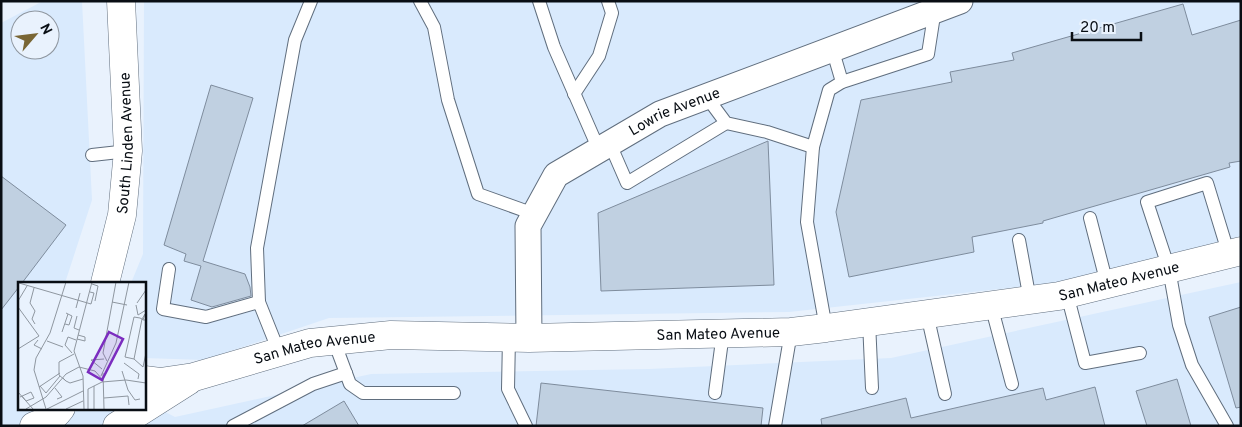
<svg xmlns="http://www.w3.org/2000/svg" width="1242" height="427" font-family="Overpass,sans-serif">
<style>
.built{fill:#d9eafd;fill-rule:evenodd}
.building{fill:#c0d0e1;stroke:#7e8c9d}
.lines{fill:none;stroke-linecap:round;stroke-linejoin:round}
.service-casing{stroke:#606e7e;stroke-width:14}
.minor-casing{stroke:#606e7e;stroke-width:27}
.secondary-casing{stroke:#606e7e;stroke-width:29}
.service{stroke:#fff;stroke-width:12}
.minor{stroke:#fff;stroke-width:25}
.secondary{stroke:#fff;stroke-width:28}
.labels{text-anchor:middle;stroke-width:4.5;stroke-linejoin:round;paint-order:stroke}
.street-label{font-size:15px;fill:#090e14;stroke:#e9f2fd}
.inset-road{fill:none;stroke:#8f97a0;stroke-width:1}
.view{fill:#7b2cbf;fill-opacity:0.15;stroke:#7b2cbf;stroke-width:2.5}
.inset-edge{fill:none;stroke:#090e14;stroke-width:2.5}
</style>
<rect width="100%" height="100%" fill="#e9f2fd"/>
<g class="built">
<path d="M43,1H82L92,200L65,283H19V408H144V401L175,417L371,374L649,369L891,358L1241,282V426H1V23ZM20,20H50V50H20Z"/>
<polygon points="144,1 1241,1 1241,236 1063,282 789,312 329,318 204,360 144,358 144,283 131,283 143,254"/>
</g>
<g class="building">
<polygon points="1183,4 1192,35 1241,20 1241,161 1229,163 1230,167 1043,221 1043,223 972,237 974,252 849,277 836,212 861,100 952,82 950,72 1014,60 1012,53"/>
<polygon points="211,85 253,98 203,261 245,274 250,287 251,296 212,307 191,300 201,266 184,261 186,254 164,245"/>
<polygon points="768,141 774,285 601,291 598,213"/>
<polygon points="1,176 66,225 22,283 19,283 19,287 1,310"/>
<polygon points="1241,307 1241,407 1236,408 1209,317"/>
<polygon points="1177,379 1191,426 1147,426 1136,391"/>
<polygon points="541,383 763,408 761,426 536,426"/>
<polygon points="1095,387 1105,426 822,426 821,419 906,398 911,418 1043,388 1046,400"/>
<polygon points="344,401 359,426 302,426"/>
</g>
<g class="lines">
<defs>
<g id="service">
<polyline points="420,1 434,27 448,100 478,194 534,214"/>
<polyline points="539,1 554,47 599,150"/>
<polyline points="832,48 842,82"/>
<polyline points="574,94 599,56 612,13 608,1"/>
<polyline points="706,96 726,123 767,132 813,147"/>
<polyline points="610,144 627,183 726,123"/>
<polyline points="92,155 128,151"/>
<polyline points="1090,218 1107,284"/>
<polyline points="1019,240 1030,300"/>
<polyline points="169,269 163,309 206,317 259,302 279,352"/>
<polyline points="1067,294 1085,363 1140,353"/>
<polyline points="259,302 257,248 295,40 311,1"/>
<polyline points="991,305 1012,384"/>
<polyline points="927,314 945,394"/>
<polyline points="869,322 872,388"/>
<polyline points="826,328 807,222 813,147 829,90 842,82 928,54 935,9"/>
<polyline points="509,337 508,389 526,426"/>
<polyline points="334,341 350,384 363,393 454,393"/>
<polyline points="715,393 723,333"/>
<polyline points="233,426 313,384 346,373"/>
<polyline points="775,426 791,332"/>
<polyline points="1227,426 1192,365 1179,325 1169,269 1147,202 1207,183 1229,255"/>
</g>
<g id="minor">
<path id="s1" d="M529,338L528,226L556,175L660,114L960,1"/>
</g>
<g id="secondary">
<path id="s2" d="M105,283L122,215L128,151L121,1"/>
<path id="s3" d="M144,380L160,382L194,377L310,343L391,335L529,338L791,332L826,328L1059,296L1241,251"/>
<path d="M34,426C46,422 53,419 61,408"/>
<polyline points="117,426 188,381"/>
</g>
</defs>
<use href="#service" class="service-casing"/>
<use href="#minor" class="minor-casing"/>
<use href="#secondary" class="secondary-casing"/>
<use href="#service" class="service"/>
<use href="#minor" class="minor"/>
<use href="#secondary" class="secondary"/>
</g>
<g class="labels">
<g class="street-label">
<text dy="5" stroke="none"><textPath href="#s1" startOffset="305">Lowrie Avenue</textPath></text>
<text dy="5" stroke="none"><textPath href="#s2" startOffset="142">South Linden Avenue</textPath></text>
<text dy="5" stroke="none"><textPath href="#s3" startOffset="985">San Mateo Avenue</textPath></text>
<text dy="5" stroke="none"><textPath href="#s3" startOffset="580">San Mateo Avenue</textPath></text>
<text dy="5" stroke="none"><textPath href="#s3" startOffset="175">San Mateo Avenue</textPath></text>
</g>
</g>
<g transform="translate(18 282)">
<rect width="128" height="128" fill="#e9f2fd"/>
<path class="inset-road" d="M1,1L73,22L76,11L72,10M74,2L80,4L77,19M16,6L12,21L17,29L14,37L17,42M0,19L9,4M94,20L109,23M119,21L128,8M118,23L120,33L128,28M0,25L21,54L0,67M58,26L62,11M59,34L56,46L61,48M125,38L127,32L124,37L116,77L107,75L116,35L122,36L124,37L125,38H128M47,42L51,43L54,34L48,31M44,50L50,32M59,57L67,59V55L60,53M20,58L16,63L24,67M29,59L45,65M54,71L47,63L50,55L58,58M116,77L125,85L128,71M89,79L85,71L98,0M106,81L121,92L120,97M61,85L77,89L84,97M84,87L73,78L86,77M104,89L110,108L117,118L122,117M85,91L86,127M83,94L98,61L111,0M45,96L48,99L41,93V80L56,72M48,99L52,101L65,97M22,104L28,111L42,94M76,104V127M21,105L42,91M37,106L44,115L39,117M0,110L15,127M2,115L13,110L16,116L8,119L4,114M86,116L110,114L111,123M8,127L28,115L48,92L61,85M28,127L16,88L18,76L32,51L48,0M29,127L65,109M48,127L65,119M66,127L65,94L56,69L74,0M70,127V107L84,100L108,98L128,101"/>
<path class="view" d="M91,50L105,57L84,98L70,90Z"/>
<rect width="128" height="128" class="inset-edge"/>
</g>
<rect width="1242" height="427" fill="none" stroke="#090e14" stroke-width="5"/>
<g transform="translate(35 35) rotate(62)"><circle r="24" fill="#e9f2fd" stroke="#8f97a0"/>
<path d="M0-4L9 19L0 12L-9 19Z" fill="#796635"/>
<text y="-8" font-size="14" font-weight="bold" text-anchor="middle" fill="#090e14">N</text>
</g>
<path d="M1072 32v8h69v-8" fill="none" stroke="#090e14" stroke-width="2.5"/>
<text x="1080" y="32" font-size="15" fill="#090e14" stroke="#e9f2fd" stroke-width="4" paint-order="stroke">20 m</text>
</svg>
